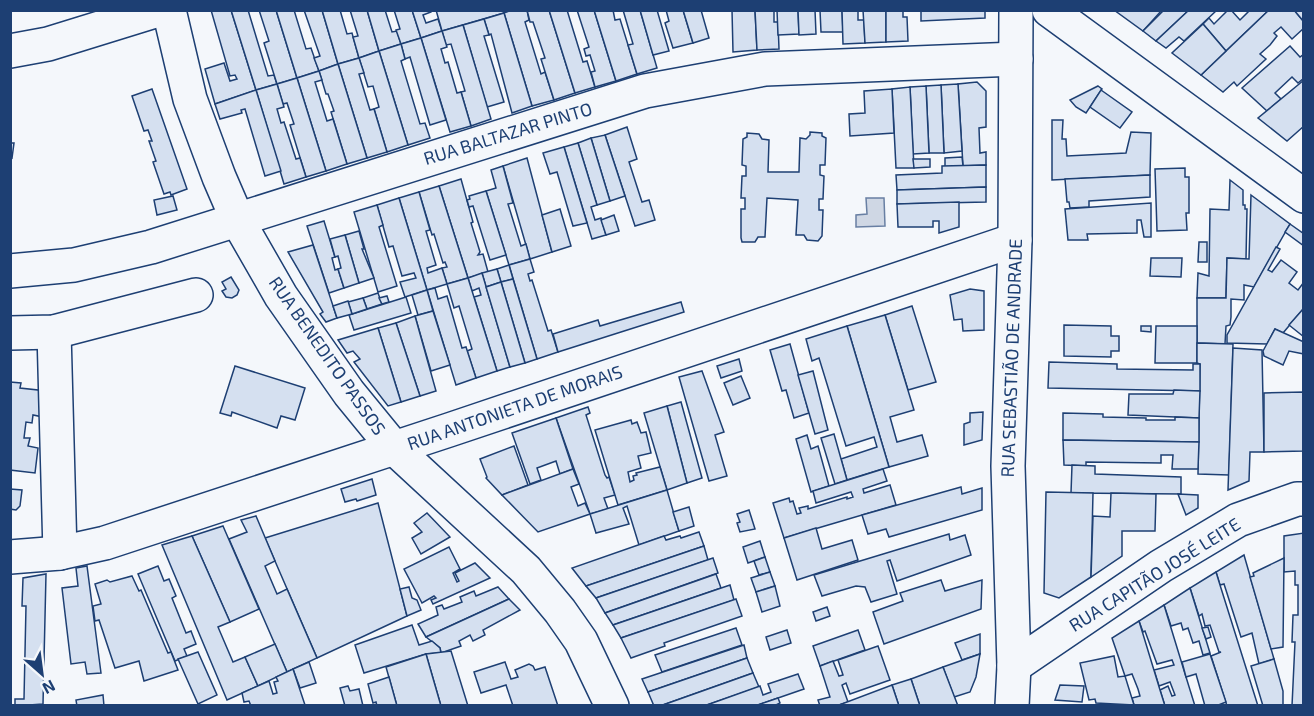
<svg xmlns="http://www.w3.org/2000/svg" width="1314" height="716" font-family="'Exo 2',sans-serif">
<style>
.water{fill:#cfd7e4;stroke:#687fa3;stroke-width:1.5}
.building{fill:#d5e0f0;stroke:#1d3f73;stroke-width:1.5}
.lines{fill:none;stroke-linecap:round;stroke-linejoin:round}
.minor-casing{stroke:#1d3f73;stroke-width:36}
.minor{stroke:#f4f7fb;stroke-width:33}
.labels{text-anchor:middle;stroke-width:4.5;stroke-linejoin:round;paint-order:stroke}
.street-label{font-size:18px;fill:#1d3f73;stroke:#f4f7fb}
</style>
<rect width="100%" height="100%" fill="#f4f7fb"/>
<polygon class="water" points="866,198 884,198 885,226 856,227 856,215 867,214"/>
<g class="building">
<polygon points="211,10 231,10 256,90 215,104 205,69 224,63 230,81 237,79 235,75 230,76"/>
<polygon points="231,10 248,10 268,76 274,75 277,84 256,90"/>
<polygon points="259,10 276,10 297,78 277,84 264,43 269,41"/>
<polygon points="276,10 294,10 306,49 311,48 319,71 297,78"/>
<polygon points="304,10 322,10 338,64 319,71 314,58 320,56"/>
<polygon points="322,10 340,10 347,34 352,33 359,58 338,64"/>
<polygon points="350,10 367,10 379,51 359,58 353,37 358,36"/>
<polygon points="367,10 385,10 392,32 397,31 401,44 379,51"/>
<polygon points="394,10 412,10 421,38 401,44 396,30 400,29"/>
<polygon points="412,10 431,10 431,12 423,15 426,23 438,19 442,31 421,38"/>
<polygon points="436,10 503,10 504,13 442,31"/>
<polygon points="512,10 527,10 529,20 525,22 541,74 545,72 554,100 532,106 504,13"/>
<polygon points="527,10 549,10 575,93 554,100 541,59 545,58 533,22 530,22"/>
<polygon points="549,10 567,10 583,62 587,61 595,87 575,93"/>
<polygon points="577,10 594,10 616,81 595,87 591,72 595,71 590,55 586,56 584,49 589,47"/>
<polygon points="594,10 613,10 615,20 620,19 637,74 616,81"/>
<polygon points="623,10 640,10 657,68 637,74 628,45 633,44"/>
<polygon points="640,10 657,10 669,51 653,55"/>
<polygon points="666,10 683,10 693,43 673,48 665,23 669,21"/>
<polygon points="683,10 701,10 709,38 693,43"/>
<polygon points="732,10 755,10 757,50 733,52"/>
<polygon points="755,10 774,10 774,22 778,22 779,49 757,50"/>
<polygon points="777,10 798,10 799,34 778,35"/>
<polygon points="798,10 815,10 816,34 799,35"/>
<polygon points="820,10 842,10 843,32 821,32"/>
<polygon points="842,10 858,10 858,20 864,20 865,43 843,44"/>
<polygon points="863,10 886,10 886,42 865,43"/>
<polygon points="886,10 903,10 903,17 907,17 908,41 886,42"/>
<polygon points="921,10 985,10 985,18 921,21"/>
<polygon points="1114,10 1162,10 1143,31"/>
<polygon points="1164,10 1189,10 1156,41 1143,31"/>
<polygon points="1189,10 1217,10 1184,41 1179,37 1166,48 1156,41"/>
<polygon points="1228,10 1231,10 1240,20 1248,12 1247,10 1269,10 1226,51 1203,24 1209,18 1214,24"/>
<polygon points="1269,10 1294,10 1304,22 1304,28 1292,39 1281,27 1274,33 1277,36 1270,45 1260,54 1266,59 1237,86 1234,82 1223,92 1201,75"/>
<polygon points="1294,10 1304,10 1304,22"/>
<polygon points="504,13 532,106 512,113 491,34 489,35 484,19"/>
<polygon points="484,19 489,35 484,36 504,102 487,107 463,25"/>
<polygon points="1203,24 1226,51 1201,75 1172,53"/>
<polygon points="463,25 491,119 471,126 461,92 465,91 451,44 446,45 442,31"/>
<polygon points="442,31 447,47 441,49 445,63 448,62 457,93 461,92 471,126 450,132 421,38"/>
<polygon points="421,38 446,120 430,125 410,57 405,59 401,44"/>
<polygon points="401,44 405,59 401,61 420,124 425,123 430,138 408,145 379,51"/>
<polygon points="1290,46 1300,57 1304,54 1304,78 1298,83 1292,77 1275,93 1281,99 1267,111 1242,88"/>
<polygon points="379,51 408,145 387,152 374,109 379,107 373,86 368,87 359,58"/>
<polygon points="359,58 364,73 359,74 370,110 374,109 387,152 367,158 338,64"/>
<polygon points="338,64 367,158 347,164 331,112 334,111 328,94 326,94 319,71"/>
<polygon points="319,71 322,80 315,82 327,121 333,119 347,164 326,171 297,78"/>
<polygon points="297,78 326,171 306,177 290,125 294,124 287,103 283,104 277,84"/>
<polygon points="1304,80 1304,126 1287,141 1258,118"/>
<polygon points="977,82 986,91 986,127 979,128 980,153 986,152 986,165 963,166 958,84"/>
<polygon points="277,84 284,107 277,109 281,123 284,122 296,159 300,158 306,177 284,184 256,90"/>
<polygon points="958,84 962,151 944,153 941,85"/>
<polygon points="941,85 944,153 929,153 926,86"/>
<polygon points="926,86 929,153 913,154 910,87"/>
<polygon points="1098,86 1102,89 1086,113 1076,107 1070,100"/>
<polygon points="910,87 914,168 896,168 892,89"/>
<polygon points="152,89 187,189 171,195 170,192 164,194 153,162 156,161 149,141 152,141 148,130 144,131 132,96"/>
<polygon points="892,89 894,133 850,136 849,114 865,113 864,91"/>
<polygon points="256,90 281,171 265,176 245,109 241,110 242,113 220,119 215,104"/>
<polygon points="1101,90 1132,112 1120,128 1090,107"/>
<polygon points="1052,120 1063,120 1062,139 1066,139 1067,156 1126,153 1131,132 1151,133 1150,175 1052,180"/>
<polygon points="627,127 637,159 629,162 642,202 649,200 655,220 635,226 605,135"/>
<polygon points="810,132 822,133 822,136 826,138 825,165 820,165 820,175 824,176 823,199 819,199 819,210 823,210 822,236 818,241 807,240 804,235 796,235 798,200 767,198 765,237 758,237 755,242 742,242 741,238 741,209 745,209 745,198 741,198 742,176 746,176 746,166 742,165 743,139 747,137 747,133 759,134 762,139 769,140 768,172 799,172 800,138 806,139 810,135"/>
<polygon points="605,135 625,196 610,201 591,138"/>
<polygon points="591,138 610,201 597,205 578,143"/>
<polygon points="10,143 14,143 12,158 10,157"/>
<polygon points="578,143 597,205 591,207 595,220 601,218 606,235 592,239 564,147"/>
<polygon points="564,147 587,223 573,226 557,172 550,174 543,153"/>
<polygon points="962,157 963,166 945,167 945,158"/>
<polygon points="527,158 552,252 530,259 503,166"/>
<polygon points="913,159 930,159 930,167 914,168"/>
<polygon points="986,165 986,187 897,190 896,175 942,173 942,166"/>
<polygon points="503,166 513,203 508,204 521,246 526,244 530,259 509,265 486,191 496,188 491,170"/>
<polygon points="1185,168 1185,177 1189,177 1189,213 1186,213 1187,230 1157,231 1155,169"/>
<polygon points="1150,175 1150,197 1089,201 1089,207 1070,208 1069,202 1067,202 1065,179"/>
<polygon points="461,179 473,222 471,223 480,252 478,255 483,254 488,272 468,278 439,186"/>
<polygon points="1230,180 1243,190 1243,205 1245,205 1245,209 1247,209 1246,259 1227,258 1226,298 1197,298 1198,273 1209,276 1210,209 1229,210"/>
<polygon points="439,186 468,278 447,284 442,268 447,267 445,262 443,263 434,234 432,235 419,192"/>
<polygon points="986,187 986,202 897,204 897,190"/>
<polygon points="486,191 506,255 490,260 473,206 469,207 467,200 470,199 469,196"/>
<polygon points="419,192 430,230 426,231 436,265 427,268 428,273 442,268 447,284 427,290 399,198"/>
<polygon points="1251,195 1290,224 1254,287 1244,285 1244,300 1231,299 1231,317 1230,325 1226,326 1225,344 1197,343 1197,298 1226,298 1227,258 1249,259"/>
<polygon points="173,196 177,210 157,215 154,200"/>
<polygon points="399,198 427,290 405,297 400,282 416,278 414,273 402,276 393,246 389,247 377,205"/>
<polygon points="959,202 959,227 939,233 939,221 933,221 933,227 898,227 897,204"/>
<polygon points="1151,203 1151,237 1144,237 1141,220 1137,220 1137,233 1087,234 1088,240 1068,240 1065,209"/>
<polygon points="377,205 383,225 379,227 397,286 378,292 354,212"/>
<polygon points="560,209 571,246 552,252 542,215"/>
<polygon points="614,215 619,231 606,235 601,220"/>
<polygon points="324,221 335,257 332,258 335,270 338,269 344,288 329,293 307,226"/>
<polygon points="1290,224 1304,234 1304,246 1285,232"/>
<polygon points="359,231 364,249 362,249 374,278 359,283 345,235"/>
<polygon points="345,235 359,283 344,288 338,269 341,268 338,256 335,257 330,239"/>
<polygon points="1199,242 1207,242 1207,262 1198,262"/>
<polygon points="313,245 337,318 326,322 320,314 323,312 288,252"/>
<polygon points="1276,247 1280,249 1268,270 1272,272 1281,260 1297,272 1289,283 1298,290 1304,282 1304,308 1283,333 1275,329 1267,344 1227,343 1227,335"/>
<polygon points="1151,258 1182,258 1181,277 1150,276"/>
<polygon points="530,259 534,272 528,274 530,281 532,280 548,331 551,330 558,352 537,359 509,265"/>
<polygon points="509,265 513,279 501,282 497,269"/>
<polygon points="497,269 501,282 486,287 482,273"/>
<polygon points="482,273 510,367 497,371 474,297 481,295 479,288 472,291 468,278"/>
<polygon points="231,277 239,290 237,295 232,298 226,297 222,291 226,289 222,282"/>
<polygon points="468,278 497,371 476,378 467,351 472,349 459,306 454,308 447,284"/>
<polygon points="513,279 537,359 525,363 501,282"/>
<polygon points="501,282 525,363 510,367 486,287"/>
<polygon points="435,288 438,299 447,296 462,348 466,347 476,378 456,385 427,290"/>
<polygon points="970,289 984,291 984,330 963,331 962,319 954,320 950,295"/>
<polygon points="427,290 433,311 418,315 412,295"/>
<polygon points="378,293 382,304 367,309 363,298"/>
<polygon points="387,296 389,302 382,304 379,298"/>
<polygon points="406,297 411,313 354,330 349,315"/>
<polygon points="363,298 367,309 352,314 348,302"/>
<polygon points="348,301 352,314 337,318 333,306"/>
<polygon points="681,302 684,312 558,352 553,334 598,320 600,326"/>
<polygon points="912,306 936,382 908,390 885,315"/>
<polygon points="1304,308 1304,337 1289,325"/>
<polygon points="433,311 450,365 431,371 415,316"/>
<polygon points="885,315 914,410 890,417 897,442 922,435 928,456 889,467 847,326"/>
<polygon points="415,316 436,391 420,396 396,323"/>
<polygon points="396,323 420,396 401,402 378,328"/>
<polygon points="1064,325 1111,326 1111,336 1119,336 1119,351 1111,351 1111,357 1064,356"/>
<polygon points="847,326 889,467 847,480 841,459 877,447 874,437 846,446 819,358 812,361 806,339"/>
<polygon points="1141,326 1151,326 1151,332 1141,331"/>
<polygon points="1156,326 1197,326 1197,363 1155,363"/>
<polygon points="378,328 401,402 388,406 354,362 360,359 353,351 347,353 338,340"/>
<polygon points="1275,329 1304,342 1304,354 1289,351 1283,365 1264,356 1263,351"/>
<polygon points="1197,343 1233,344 1229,475 1198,474 1200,364 1197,363"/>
<polygon points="790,344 809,413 794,418 786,390 782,391 770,350"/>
<polygon points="1233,348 1262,350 1264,452 1250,452 1249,481 1228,490"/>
<polygon points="739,359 742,371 721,378 717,366"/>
<polygon points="1049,362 1117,364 1117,369 1193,370 1193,364 1200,364 1200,391 1048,388"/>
<polygon points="235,366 305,388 295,420 281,416 277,428 232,412 231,416 220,413"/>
<polygon points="702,371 724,432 715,435 727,476 709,481 679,377"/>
<polygon points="813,371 828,430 815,434 798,375"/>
<polygon points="741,376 750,398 733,405 724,383"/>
<polygon points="10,382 21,383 20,388 47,391 43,417 33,415 32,423 26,422 24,438 30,438 28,446 38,448 35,473 10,470"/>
<polygon points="1174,390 1200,391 1199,418 1128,415 1129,394 1173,394"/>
<polygon points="1304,392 1304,451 1264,452 1264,393"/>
<polygon points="681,402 702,478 687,483 667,406"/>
<polygon points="667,406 687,483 667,490 644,413"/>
<polygon points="588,407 590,413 586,415 593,437 605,475 607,478 609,477 615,495 604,498 608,509 590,514 556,418"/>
<polygon points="983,412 982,440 964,445 964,424 970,422 970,413"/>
<polygon points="1063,413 1103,414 1103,417 1146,418 1146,420 1175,420 1175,417 1199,418 1199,442 1063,440"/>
<polygon points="556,418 573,469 560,474 556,461 537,468 541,480 530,484 512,433"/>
<polygon points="631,420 632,424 637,422 641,433 646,432 651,453 638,456 641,468 628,472 630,482 634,480 633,476 637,475 636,473 660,467 667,490 618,505 595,430"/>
<polygon points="834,434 847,480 835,484 821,438"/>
<polygon points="807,435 811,449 818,446 829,486 811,492 796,439"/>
<polygon points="1063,440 1199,442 1198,469 1172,469 1173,455 1161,455 1161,463 1086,462 1086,466 1064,465"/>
<polygon points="514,446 528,485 502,495 486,478 487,477 480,459"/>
<polygon points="1072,465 1095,466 1095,474 1181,477 1181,494 1071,493"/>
<polygon points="573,469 579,484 571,487 578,506 585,503 590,514 538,532 502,495"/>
<polygon points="883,469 887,481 863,489 864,493 890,485 896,505 784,538 773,503 789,498 790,502 793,501 797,514 801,513 799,508 808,506 808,509 847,497 847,499 853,497 851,492 816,503 813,491"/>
<polygon points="372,479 376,495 357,501 356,499 345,502 341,489"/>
<polygon points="961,487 962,494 982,488 982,510 889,537 886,529 868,534 862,515"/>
<polygon points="10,489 22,490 20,506 16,510 10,509"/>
<polygon points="667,490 679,531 639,545 627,506 623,508 629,524 596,533 590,514"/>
<polygon points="1046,492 1093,493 1091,577 1059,598 1044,593"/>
<polygon points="1111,493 1156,494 1155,531 1122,531 1122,556 1091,577 1093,516 1110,517"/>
<polygon points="1178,494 1198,495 1198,508 1186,515"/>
<polygon points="378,503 407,616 317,658 265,538"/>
<polygon points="689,507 694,526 679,531 673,512"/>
<polygon points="749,510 755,529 740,532 737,523 740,522 737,514"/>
<polygon points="427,513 450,537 421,554 412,538 422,532 414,523"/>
<polygon points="256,516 275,561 265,566 277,594 287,589 317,658 287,672 229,539 247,532 241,520"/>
<polygon points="223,526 259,609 230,622 192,536"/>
<polygon points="816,528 822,549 852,540 858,560 797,580 784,538"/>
<polygon points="699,532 704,546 586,586 572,568 664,536 666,540 680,536 681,538"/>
<polygon points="1304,533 1304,706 1292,706 1295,642 1292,642 1293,615 1298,615 1298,585 1295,585 1295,571 1284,572 1284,536"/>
<polygon points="949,534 950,540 965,535 971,555 897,581 890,560 887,561 897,594 871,602 865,587 856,586 822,596 814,575"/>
<polygon points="192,536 230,622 218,627 233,662 245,657 258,686 227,700 162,545"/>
<polygon points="760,541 765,557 748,563 743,547"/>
<polygon points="704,546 708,560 596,598 586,586"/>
<polygon points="449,547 460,569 453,573 457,582 459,581 455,573 475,563 490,578 433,604 431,600 436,598 434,596 422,603 404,569"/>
<polygon points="1244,555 1274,659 1259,664 1252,633 1241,637 1224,584 1220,585 1216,572"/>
<polygon points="765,557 770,572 759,575 754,561"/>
<polygon points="713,558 718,573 605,613 596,598"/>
<polygon points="1284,558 1283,647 1271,649 1250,577 1254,576 1253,573"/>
<polygon points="87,566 101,673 87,674 85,662 71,664 62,588 78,586 76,568"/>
<polygon points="158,566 164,581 169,579 176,596 172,598 186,633 191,631 196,644 184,649 187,656 175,661 138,574"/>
<polygon points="770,572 775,586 756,592 751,578"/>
<polygon points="1216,572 1220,585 1258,706 1227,706 1211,656 1221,652 1219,652 1210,625 1205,626 1202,614 1199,616 1190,588"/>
<polygon points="46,574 43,704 15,706 15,699 24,699 26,606 22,606 23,578"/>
<polygon points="716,574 721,588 613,625 605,613"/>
<polygon points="132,576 139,591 141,590 168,653 171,652 178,670 144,681 139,661 115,668 99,620 95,621 93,606 101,604 95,584 107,580 110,582"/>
<polygon points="941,580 945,591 982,580 981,609 884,644 873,612 903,601 900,593"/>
<polygon points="730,585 734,600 621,638 613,625"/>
<polygon points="775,586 780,606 762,612 756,592"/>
<polygon points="409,587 412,598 417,600 421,610 407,616 400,589"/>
<polygon points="498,587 509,599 426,637 418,624 438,615 436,607 442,605 444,609 462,602 460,597 474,591 476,596"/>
<polygon points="1190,588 1210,653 1203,655 1199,641 1193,643 1188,628 1183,630 1181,623 1171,626 1164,605"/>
<polygon points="509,599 520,610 483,630 485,635 473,641 470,635 459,641 461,646 441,653 440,648 426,637"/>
<polygon points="736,599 742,616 664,643 665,646 631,658 621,638"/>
<polygon points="1164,605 1186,677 1195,706 1165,706 1160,690 1168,686 1172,696 1175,695 1170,682 1159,686 1154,670 1174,665 1172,660 1157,664 1145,631 1143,632 1139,621"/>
<polygon points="827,607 830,616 816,621 813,612"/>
<polygon points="1139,621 1160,690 1165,706 1134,705 1132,698 1140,696 1138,689 1132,674 1125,676 1112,638"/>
<polygon points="412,625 419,645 432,641 440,648 441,653 426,654 364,673 355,645"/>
<polygon points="1208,627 1211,637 1206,639 1202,628"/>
<polygon points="736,628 742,645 662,672 655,655"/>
<polygon points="787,630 791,643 770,650 766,637"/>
<polygon points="858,630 865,650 820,666 813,646"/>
<polygon points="980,634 980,654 962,660 955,643"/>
<polygon points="275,644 287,672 258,686 245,657"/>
<polygon points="744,645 747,658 648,692 642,679"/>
<polygon points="878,646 890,680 850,694 846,683 842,685 848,702 836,706 820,706 818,700 830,697 820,666 833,661 839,676 843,675 838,660"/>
<polygon points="451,651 468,706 441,706 426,654"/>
<polygon points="198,652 217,695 198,704 178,659"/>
<polygon points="426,654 441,706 397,706 386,667"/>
<polygon points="980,654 976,677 970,692 954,697 943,667"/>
<polygon points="1210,654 1226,702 1216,706 1205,706 1196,674 1186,677 1182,662"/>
<polygon points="1114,656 1118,677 1125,676 1134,705 1096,703 1095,699 1089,700 1080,663"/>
<polygon points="747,658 753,673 660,706 654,706 648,692"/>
<polygon points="1274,659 1283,691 1283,706 1263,706 1251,666"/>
<polygon points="309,662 316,683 300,688 293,669"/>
<polygon points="505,662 511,679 518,677 515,670 529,664 533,666 535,670 545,667 558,706 513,706 506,685 481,693 474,672"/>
<polygon points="943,667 958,706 920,706 911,679"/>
<polygon points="293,669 305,705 251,706 249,701 244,702 242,693 269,681 273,694 277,693 274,682 278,681 276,677"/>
<polygon points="753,673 759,687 704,706 660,706"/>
<polygon points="798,674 804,689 778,698 755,706 704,706 760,686 763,695 771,692 768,684"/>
<polygon points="389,677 397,706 377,706 376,702 373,703 368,684"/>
<polygon points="911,679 920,706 899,706 892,685"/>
<polygon points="892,685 899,706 839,706 839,705"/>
<polygon points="1060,685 1084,686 1082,702 1055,700"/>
<polygon points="348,686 350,691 359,689 363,706 345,706 340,688"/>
<polygon points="103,695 104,706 77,706 76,700"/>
<polygon points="778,698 780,703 774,706 755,706"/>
</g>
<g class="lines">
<defs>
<g id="minor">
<polyline points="169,10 190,99 219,177 238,221 281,296 349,393 394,448 526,570 560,611 581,641 612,706"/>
<polyline points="1049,10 1304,196"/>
<polyline points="10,51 48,44 158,10"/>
<polyline points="10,271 74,265 151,247 645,91 765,69 1016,59"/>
<polyline points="54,332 60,553"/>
<polyline points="10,333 54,332 196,295"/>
<polyline points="10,557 60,553 105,543 449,430 1015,240"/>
<polyline points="1014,666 1161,566 1238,520 1297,499 1304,499"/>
<polyline points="1012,706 1014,666 1008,466 1015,240 1016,10"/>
</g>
</defs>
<use href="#minor" class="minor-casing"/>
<use href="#minor" class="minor"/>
</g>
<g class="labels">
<g class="street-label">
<text transform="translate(508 134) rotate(-17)" y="6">RUA BALTAZAR PINTO</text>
<text transform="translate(327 356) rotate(55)" y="6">RUA BENEDITO PASSOS</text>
<text transform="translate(1012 358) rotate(-88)" y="6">RUA SEBASTIÃO DE ANDRADE</text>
<text transform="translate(515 408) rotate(-19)" y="6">RUA ANTONIETA DE MORAIS</text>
<text transform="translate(1155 575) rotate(-32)" y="6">RUA CAPITÃO JOSÉ LEITE</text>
</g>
</g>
<rect width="1314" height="716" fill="none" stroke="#1d3f73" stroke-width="24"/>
<g transform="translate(42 674) rotate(152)" stroke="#f4f7fb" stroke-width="4.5" paint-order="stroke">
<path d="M0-4.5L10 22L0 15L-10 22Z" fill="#1d3f73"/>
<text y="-9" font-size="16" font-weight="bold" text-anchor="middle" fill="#1d3f73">N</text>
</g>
</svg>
